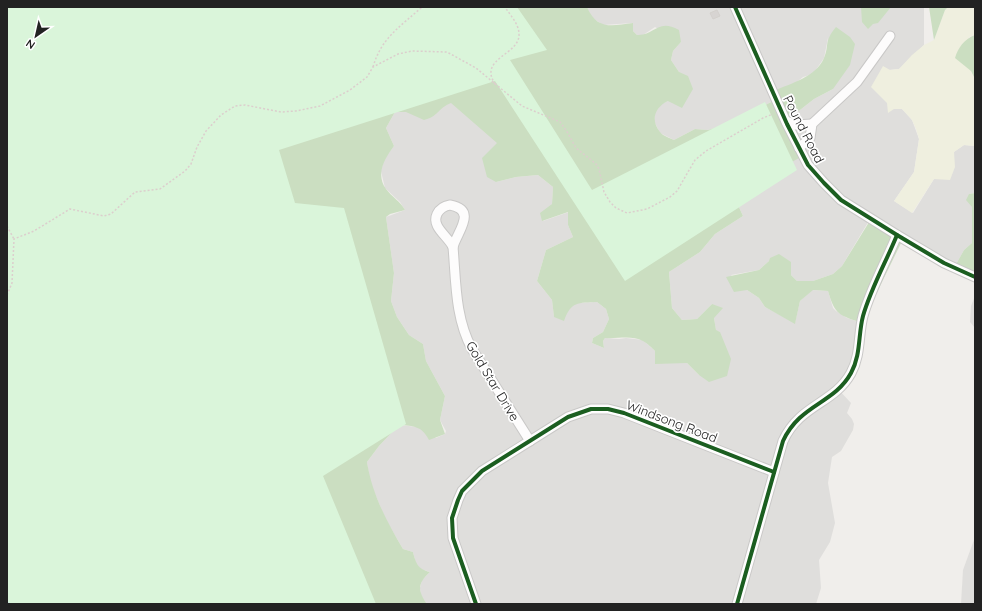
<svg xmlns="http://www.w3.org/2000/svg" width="982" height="611" font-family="Quicksand,sans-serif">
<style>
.residential{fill:#dfdedc}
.farmland{fill:#efefdf}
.forest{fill:#cbdec1}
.park{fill:#daf5da}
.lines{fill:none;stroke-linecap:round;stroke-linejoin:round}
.stream{stroke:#bfdbe3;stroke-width:2.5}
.building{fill:#d7d4d2;stroke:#d3d0cc}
.minor-casing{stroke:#c9c8c7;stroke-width:11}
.path{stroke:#dccecd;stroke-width:1.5;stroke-dasharray:2 2;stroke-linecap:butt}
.minor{stroke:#fdfcfc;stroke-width:9}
.cycleway-casing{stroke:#fff;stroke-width:6}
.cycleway{stroke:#1b5e20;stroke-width:4}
.labels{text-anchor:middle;stroke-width:3.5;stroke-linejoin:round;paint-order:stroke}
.street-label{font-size:13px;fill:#222;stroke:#fff}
</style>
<rect width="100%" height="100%" fill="#f0eeeb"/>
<g class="residential">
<polygon points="587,7 924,7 924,45 899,69 889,70 894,109 902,109 912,120 919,139 914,172 894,201 913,213 934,179 938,178 954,166 954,152 964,145 975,146 975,193 969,194 972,207 972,243 964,250 955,266 870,219 842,266 833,274 813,281 797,281 791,275 789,264 769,261 759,270 731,275 742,289 747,290 759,298 765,307 795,323 800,301 812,290 828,291 833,308 836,311 847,318 862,323 862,346 838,389 851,403 847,413 852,419 854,424 853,430 841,451 832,457 828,483 835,523 830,542 819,560 821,588 816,604 427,604 421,596 420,588 422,580 430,572 421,569 416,564 413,552 403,549 386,520 370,482 367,462 379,446 399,425 418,427 436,438 445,434 446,431 440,420 445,396 426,361 423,344 409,335 397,317 391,301 394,273 386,217 405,210 400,202 385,188 381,171 384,159 394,146 386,128 395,112 429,94 531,117 496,182 516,177 538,175 553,187 552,204 543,221 569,212 568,225 573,237 546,250 537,281 552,300 554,317 576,303 597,302 606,309 609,319 603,332 593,338 592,343 604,348 603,341 605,338 619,339 626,338 643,340 655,351 677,363 687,363 699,375 720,332 716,331 712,304 697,319 682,320 672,308 669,272 700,252 715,234 743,216 738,205 784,117 800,110 814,99 833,89 828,38 824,58 813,74 803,77 775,100 731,123 708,130 695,129 674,140 660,133 654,121 655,112 661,104 668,101 679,72 671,60 673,51 681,42 655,27 643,35 637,35 633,31 633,23 603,25 591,17"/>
<polygon points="975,296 975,328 970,322 971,306"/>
<polygon points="975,537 975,604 961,604 963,570"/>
</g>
<polygon class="farmland" points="948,7 975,7 975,35 969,37 971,71 975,79 975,146 964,145 954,152 955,167 950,180 934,179 912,213 894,201 914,172 919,139 916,129 912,120 902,109 894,109 888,113 887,103 871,87 883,66 890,70 899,69 912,55 924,45 934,40 945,10"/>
<g class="forest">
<path d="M7,7H587C597,30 611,26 633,23V31L637,35C655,36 657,18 679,30L681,42L673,51L671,60L679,72L688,76L693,89L682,108L668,101C655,107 650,120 660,132C663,136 670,138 674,140L695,129L708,130L731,123L775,100L774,91C791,83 816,77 824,58C830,44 823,43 836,27L850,37L855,44L850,65L833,89L814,99L800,110L784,117L801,157L777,170L738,205L743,216L715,234L700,252L669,272L672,308L682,320L697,319L712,304L723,308L714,318L716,330L720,332L731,359L727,376L709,382L699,375L687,363L655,364V351C652,348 647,343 643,341C632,335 617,339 605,338L603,341L604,348L592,343L593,338L603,332L609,319L606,309L597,302C578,303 571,301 564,321L554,317L552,300L537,281L546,250L573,237L568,225V212L542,221L540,213L552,204L553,187L538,175L516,177L496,182L487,177L482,158L497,143L451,103C438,108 438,117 424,120L406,112H395L386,128L394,146C385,158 375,174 386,189C392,197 400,201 405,210L390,214L386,217L394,273L391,301L397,317L409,335L423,344L426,361L445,396L440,420L445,434L429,440C422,426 414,426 399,425L379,446L367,462C372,494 387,522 403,549L413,552C416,564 418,569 430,572C418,583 417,590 427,604H375Z"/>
<polygon points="861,7 891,7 878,23 873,24 868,29 862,22"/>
<polygon points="929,7 948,7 945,10 934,40"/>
<path d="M975,35V79L971,71L955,58C958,48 964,39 975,35Z"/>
<polygon points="975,193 975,274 955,266 964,250 972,243 972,207 966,200 969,194"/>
<path d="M871,219L904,237L862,323C839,315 835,315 828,291L813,290L800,301L795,324L765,307L759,298L747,290L734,292L726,277L759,270L769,261L770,258L779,254L791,262V275L797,281H813L833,274L842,266Z"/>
</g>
<polygon class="park" points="7,7 517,7 547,50 510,60 592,190 765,102 797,170 625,281 495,81 279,150 295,203 344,208 406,424 323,476 376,604 7,604"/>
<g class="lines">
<polyline class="stream" points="7,603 9,604"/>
</g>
<polygon class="building" points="717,10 720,16 713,19 710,13"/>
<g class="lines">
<defs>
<g id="minor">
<polyline points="735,7 787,124 808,165 824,183 841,200 897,235 944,263 975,277"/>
<polyline points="786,121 796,125 812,124"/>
<polyline points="799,148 810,138 812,124 857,82 890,36"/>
<path d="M450,205C478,210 457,232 453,247C448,236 431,227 437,214C440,208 444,206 450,205Z"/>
<path d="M453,247C456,281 455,318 472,349L530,441"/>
<polyline points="476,604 453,538 452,518 458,500 462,491 482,471 568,417 591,409 608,409 624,413 774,472"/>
<path d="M737,604L783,441C800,404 834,404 851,373C861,355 858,335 863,316C871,288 886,262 897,235"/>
</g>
</defs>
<use href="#minor" class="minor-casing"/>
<g class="path">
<path d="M373,67C381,38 401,26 422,7"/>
<path d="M495,84C478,58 520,55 519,34C519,24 510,15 505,7"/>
<polyline points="7,226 14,239"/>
<polyline points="7,295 12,283 14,239 34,231 70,209 104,216 111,214 135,192 160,189 185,171 191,164 197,147 206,131 221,115 235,106 245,105 281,112 296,111 320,106 350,90 367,77 373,67 398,54 412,51 447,52 476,68 522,106 560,122 566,130 576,148 596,164 599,169 604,192 610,202 616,208 627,213 647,209 670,197 677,191 695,160 706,151 763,118 773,114"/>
</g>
<use href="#minor" class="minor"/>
<defs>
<g id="cycleway">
<polyline points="735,7 787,124 808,165 824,183 841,200 897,235 944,263 975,277"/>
<polyline points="476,604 453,538 452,518 458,500 462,491 482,471 568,417 591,409 608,409 624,413 774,472"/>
<path d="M737,604L783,441C800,404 834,404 851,373C861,355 858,335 863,316C871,288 886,262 897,235"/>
</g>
</defs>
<use href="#cycleway" class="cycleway-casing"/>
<use href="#cycleway" class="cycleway"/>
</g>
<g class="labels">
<g class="street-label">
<text transform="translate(804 129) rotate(63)" y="5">Pound Road</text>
<text transform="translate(493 381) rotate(59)" y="5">Gold Star Drive</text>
<text transform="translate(672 421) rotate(21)" y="5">Windsong Road</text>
</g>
</g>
<rect width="982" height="611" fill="none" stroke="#222222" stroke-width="16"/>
<g transform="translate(36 36) rotate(214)" stroke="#ffffff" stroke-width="3" paint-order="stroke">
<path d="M0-3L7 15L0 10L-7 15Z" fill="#222222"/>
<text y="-6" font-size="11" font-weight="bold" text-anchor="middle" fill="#222222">N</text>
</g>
</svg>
